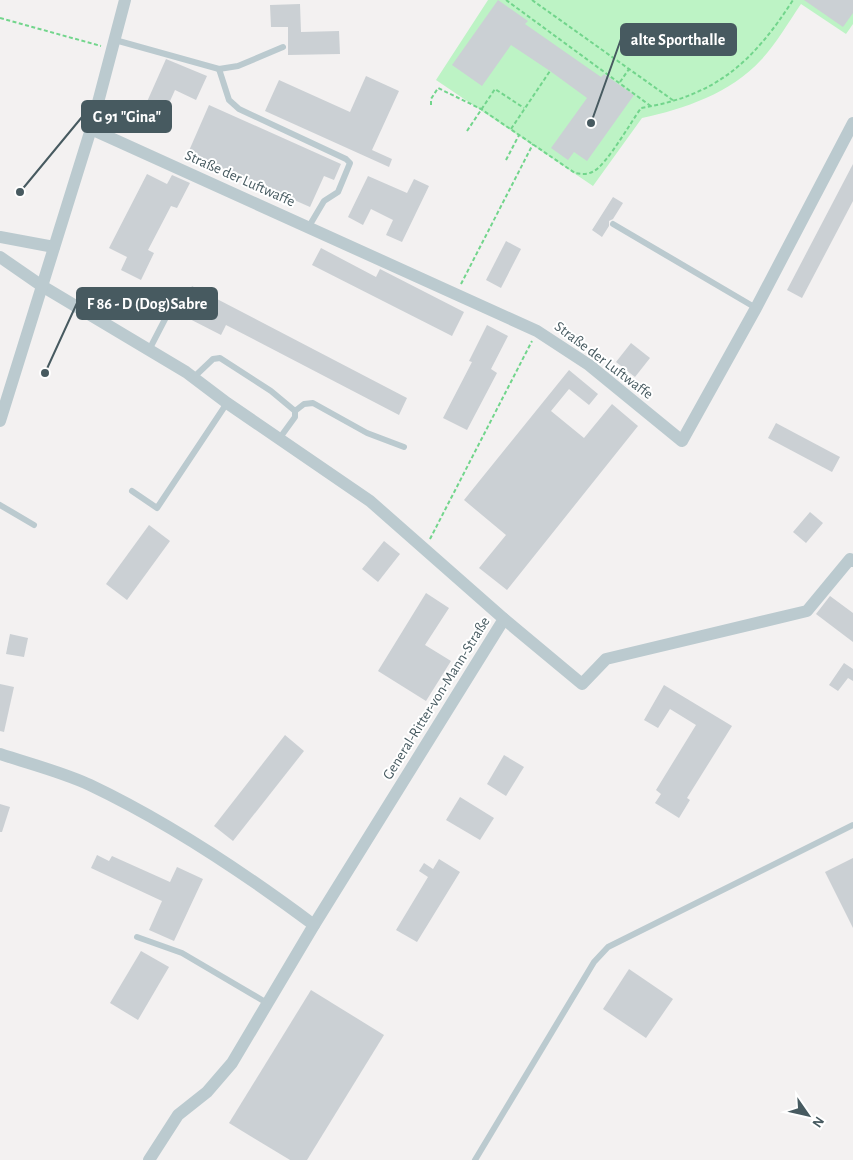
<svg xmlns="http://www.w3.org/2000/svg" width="853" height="1160" font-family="'Alegreya Sans',sans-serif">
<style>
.green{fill:#bdf3c5}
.building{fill:#cbd0d4}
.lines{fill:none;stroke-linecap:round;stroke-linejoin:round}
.path{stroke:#72d58c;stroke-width:2;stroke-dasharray:4 2.5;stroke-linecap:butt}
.lane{stroke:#bbcacf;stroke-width:6}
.street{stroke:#bbcacf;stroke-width:12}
.labels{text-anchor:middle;stroke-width:4;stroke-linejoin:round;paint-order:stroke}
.street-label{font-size:15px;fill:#475a60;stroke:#fff}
.leader{fill:none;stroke:#475a60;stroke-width:2}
.callout-dot{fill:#475a60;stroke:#fff;stroke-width:2}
.callout{fill:#475a60;stroke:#475a60;stroke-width:2}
.callout-label{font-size:16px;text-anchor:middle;font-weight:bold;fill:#fff}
</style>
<rect width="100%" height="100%" fill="#f3f1f1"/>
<path class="green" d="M488,0H853V24L846,34L801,4C788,23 776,44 761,60C731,93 684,109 642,118L593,186L436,80Z"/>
<g class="building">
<polygon points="498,0 528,21 525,24 601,77 604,74 634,95 587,161 574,152 568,160 551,148 587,98 550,71 511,45 482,86 452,65"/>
<polygon points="804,0 853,0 853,13 843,27"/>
<polygon points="300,4 301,32 339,31 340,54 288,55 288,27 271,27 270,5"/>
<polygon points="166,59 207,76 196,100 175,90 157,130 138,122"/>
<polygon points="366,76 399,91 372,150 392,159 389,167 265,111 279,80 350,112"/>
<polygon points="209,105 341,164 334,180 324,176 310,207 188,153"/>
<polygon points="853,164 853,201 802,298 787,290"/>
<polygon points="147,174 167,184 172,175 190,183 177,208 171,206 148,250 154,253 141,280 121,270 127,257 109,248"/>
<polygon points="368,176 407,193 414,179 429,186 402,242 386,235 393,220 371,209 363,225 348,217"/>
<polygon points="613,197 623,203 613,219 609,221 609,226 602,237 592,230"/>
<polygon points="506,241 521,249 501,288 486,280"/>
<polygon points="321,248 376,277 380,269 464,312 452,336 312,265"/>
<polygon points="192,286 407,398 399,415 226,325 221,335 178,313"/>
<polygon points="487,325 508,336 491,369 497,373 467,430 443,418 472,362 469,361"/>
<polygon points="631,343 650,358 635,377 616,362"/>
<polygon points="569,370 598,394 589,405 569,389 551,411 584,438 612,404 638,426 507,590 479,568 506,535 464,500"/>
<polygon points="776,423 840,457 832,472 768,438"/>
<polygon points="810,512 823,523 806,543 793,532"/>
<polygon points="149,525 170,541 127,600 106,584"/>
<polygon points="384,541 400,554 378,582 362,569"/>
<polygon points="426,593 449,608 425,645 451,661 426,701 378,671"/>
<polygon points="830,596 853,613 853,642 816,614"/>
<polygon points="10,634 28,638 24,657 6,654"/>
<polygon points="844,663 853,669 853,681 848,678 838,691 829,685"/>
<polygon points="0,684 14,687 4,732 0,731"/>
<polygon points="664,685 732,726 687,798 690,800 679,818 655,803 661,794 656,790 696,725 670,709 658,728 644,720"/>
<polygon points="285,735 304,751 233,841 214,826"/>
<polygon points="504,755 524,767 506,796 487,784"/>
<polygon points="460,797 494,818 480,840 446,820"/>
<polygon points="0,804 10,807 2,832 0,832"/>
<polygon points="97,855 109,861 112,856 170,882 177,867 203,879 174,941 149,930 162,901 91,868"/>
<polygon points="853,858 853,928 825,872"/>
<polygon points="439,859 460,872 417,942 396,930 428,877 419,871 424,863 433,869"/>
<polygon points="141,951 169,967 138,1020 110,1003"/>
<polygon points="629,969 673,999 646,1038 603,1009"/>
<polygon points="311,990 384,1035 307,1160 290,1160 229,1123"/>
</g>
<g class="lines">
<g class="path">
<polyline points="506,0 652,107"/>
<polyline points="532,0 674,101"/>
<polyline points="0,18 101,46"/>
<polyline points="620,82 629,69"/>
<path d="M431,105V99L438,88L481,109L575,173C581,174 588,175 594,171C607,164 631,122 641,108C716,96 753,62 793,0"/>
<polyline points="511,129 550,71"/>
<polyline points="467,131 495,89 524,108"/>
<polyline points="506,160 519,135"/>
<polyline points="461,284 533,144"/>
<polyline points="430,539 532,341"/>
</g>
<g class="lane">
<polyline points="115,40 219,69 238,66 283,47"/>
<polyline points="219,69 229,100 239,109 346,159 350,163 338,192 324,201 308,228"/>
<polyline points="613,224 756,308"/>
<polyline points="149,350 176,298"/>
<polyline points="193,378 213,359 220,358 271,391 295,411 295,417 279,439"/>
<polyline points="295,411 304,404 313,403 367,433 404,447"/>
<polyline points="132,491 157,508 227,403"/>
<polyline points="0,505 34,525"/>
<polyline points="137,937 182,953 267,1003"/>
<polyline points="475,1160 594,962 608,947 853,825"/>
</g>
<g class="street">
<polyline points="91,129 537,331 589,365 682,441 756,308 853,123"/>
<polyline points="0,237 54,247"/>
<polyline points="0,257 42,286 186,372 227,403 370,501 504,619 314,925 232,1063 207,1092 178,1115 149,1160"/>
<polyline points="0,421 91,129 125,0"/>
<polyline points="504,619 582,684 606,659 807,611 850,559 853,561"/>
<path d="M0,754C30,764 62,772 90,785C170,823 243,872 314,925"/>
</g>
</g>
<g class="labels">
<g class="street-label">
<text transform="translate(240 178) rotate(24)" y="5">Straße der Luftwaffe</text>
<text transform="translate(604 360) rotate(37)" y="5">Straße der Luftwaffe</text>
<text transform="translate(436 698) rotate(-58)" y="5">General-Ritter-von-Mann-Straße</text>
</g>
</g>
<path class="leader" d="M591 123L621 39M20 192L82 117M45 373L77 303"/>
<g class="callout-dot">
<circle cx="591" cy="123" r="5"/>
<circle cx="20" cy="192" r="5"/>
<circle cx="45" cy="373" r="5"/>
</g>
<g class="callout">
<rect x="621" y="24" width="115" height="31" rx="5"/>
<rect x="82" y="101" width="89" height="31" rx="5"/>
<rect x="77" y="288" width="140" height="31" rx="5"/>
</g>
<g class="callout-label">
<text x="678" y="45">alte Sporthalle</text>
<text x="127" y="122">G 91 "Gina"</text>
<text x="147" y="309">F 86 - D (Dog)Sabre</text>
</g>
<g transform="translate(808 1115) rotate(124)" stroke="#ffffff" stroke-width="4" paint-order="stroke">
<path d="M0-4L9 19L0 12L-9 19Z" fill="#475a60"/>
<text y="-8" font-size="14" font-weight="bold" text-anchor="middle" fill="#475a60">N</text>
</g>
</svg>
